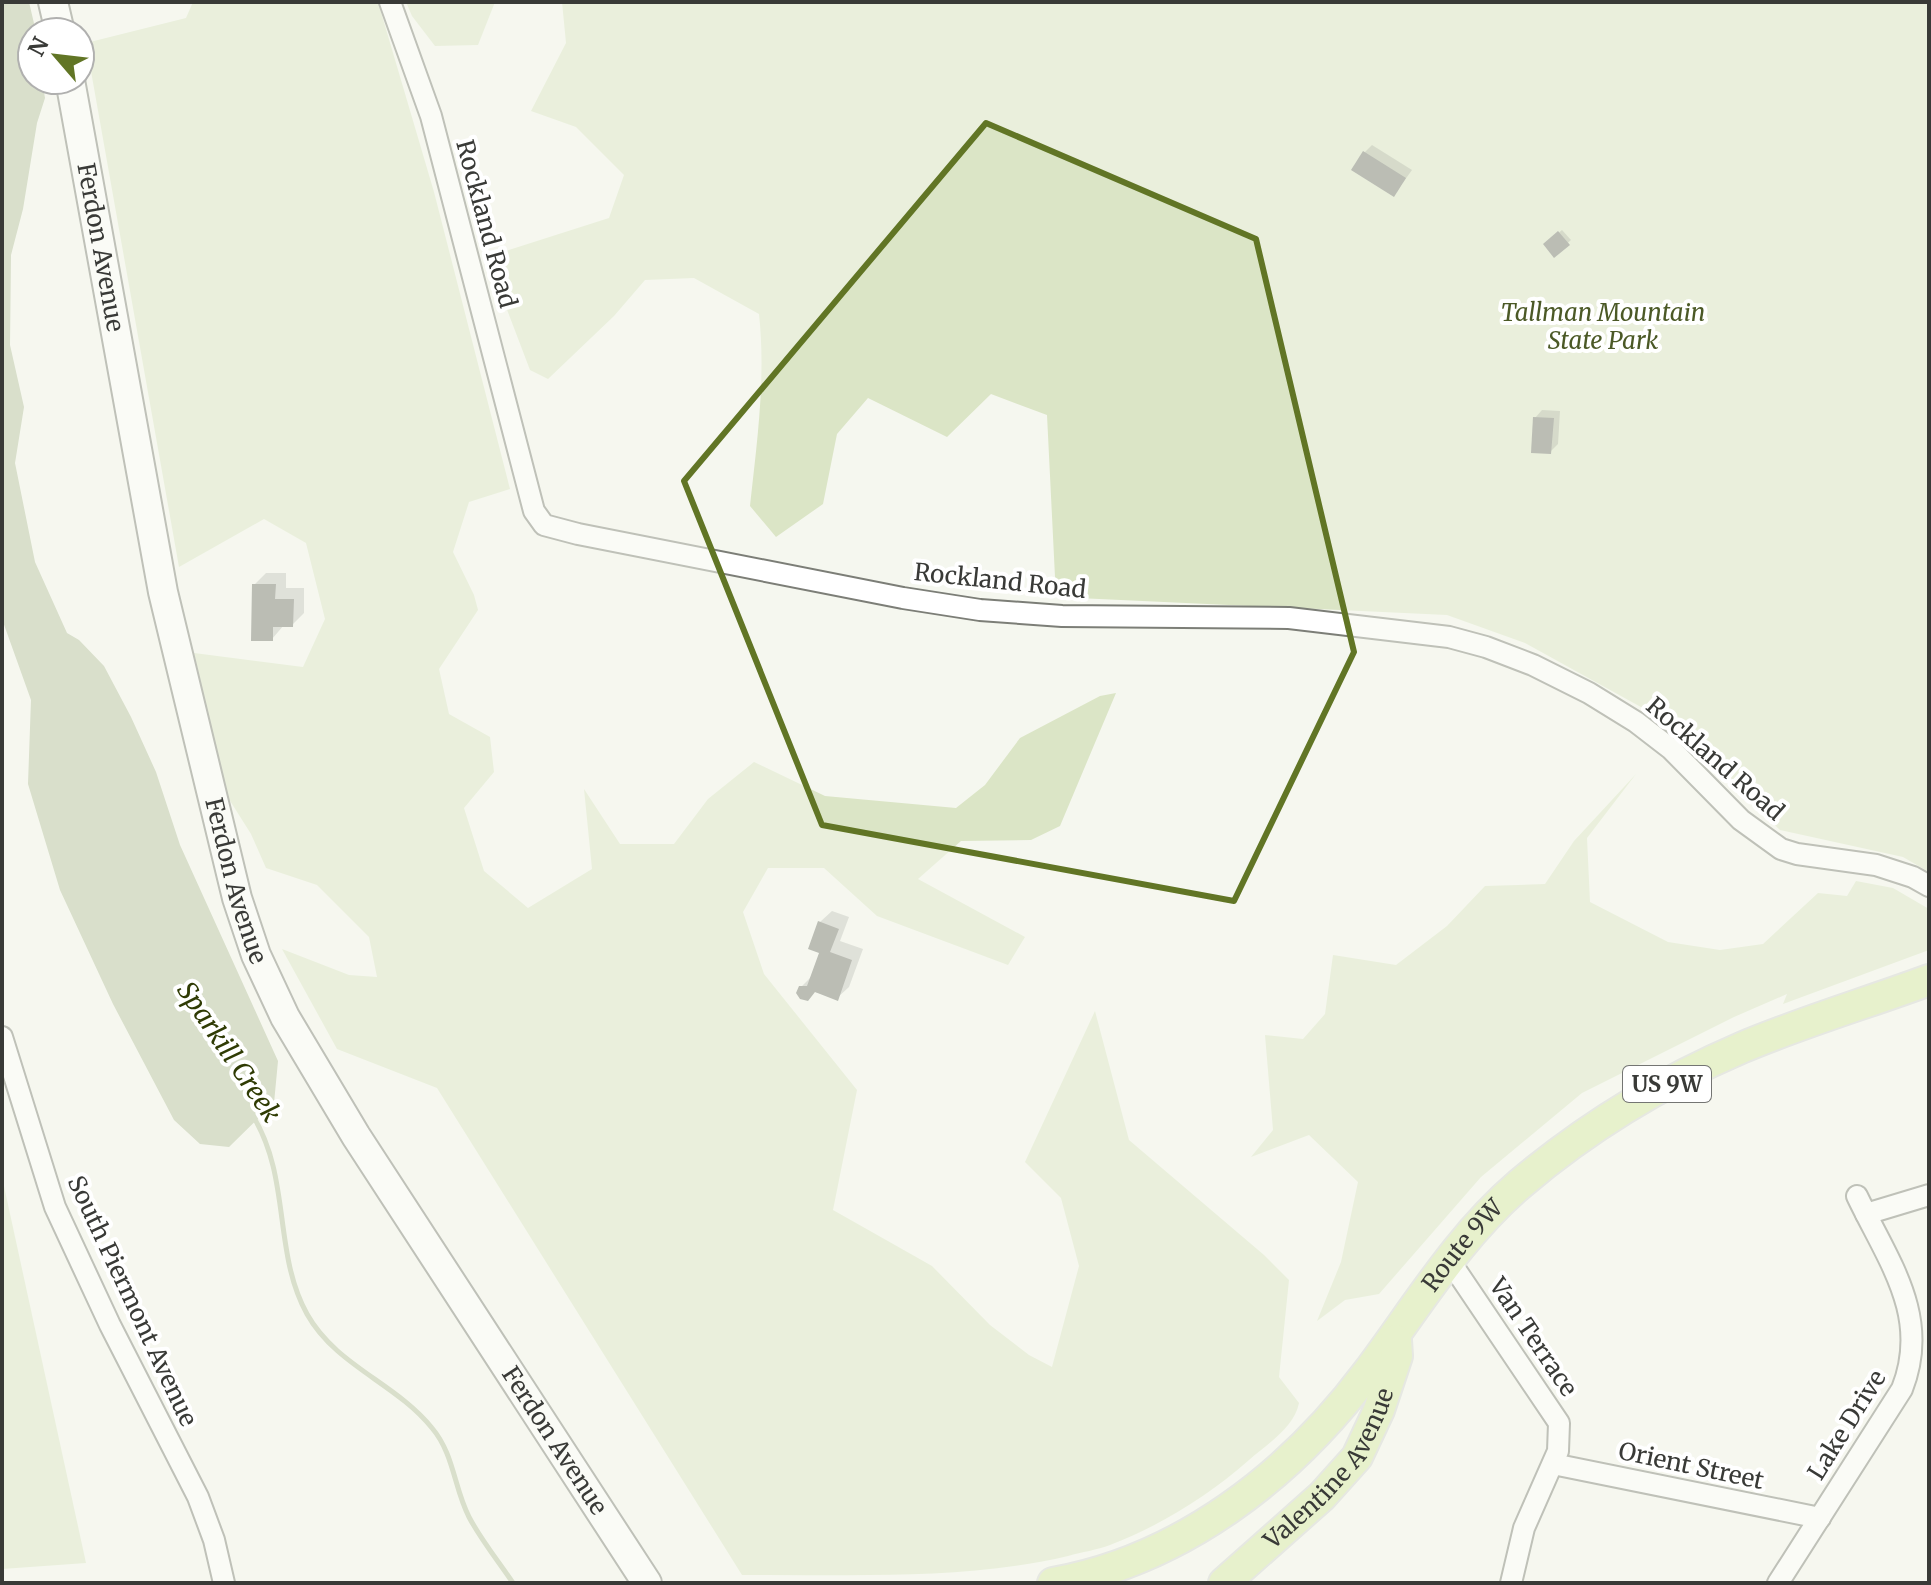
<svg xmlns="http://www.w3.org/2000/svg" width="1931" height="1585" font-family="Merriweather,serif">
<style>
.green{fill:#dbe5c6}
.water{fill:#b5c09f}
.shadow{fill:#0003}
.lines{fill:none;stroke-linecap:round;stroke-linejoin:round}
.stream{stroke:#b5c09f;stroke-width:5}
.building{fill:#73756e}
.street-casing{stroke:#7c7e77;stroke-width:24}
.secondary-casing{stroke:#7c7e77;stroke-width:32}
.primary-casing{stroke:#d3d4d3;stroke-width:34}
.street{stroke:#fff;stroke-width:20}
.secondary{stroke:#fff;stroke-width:28}
.primary{stroke:#d6e8a2;stroke-width:30}
.marked{fill:none;stroke:#617525;stroke-width:6;stroke-linejoin:round}
.labels{text-anchor:middle;stroke-width:8;stroke-linejoin:round;paint-order:stroke}
.shield{fill:#fff;stroke:#747573;stroke-width:2}
.shield-label{font-size:22px;font-weight:bold;fill:#393a37}
.street-label{font-size:24px;fill:#393a37;stroke:#fff}
.park-label{font-size:24px;font-style:italic;fill:#4b5926;stroke:#fff}
.water-label{font-size:26px;font-style:italic;fill:#2f3b04;stroke:#fff}
</style>
<rect width="100%" height="100%" fill="#f5f7ef"/>
<g class="green">
<path d="M193,2H378L434,192L510,489L469,502L453,552L474,595L478,610L439,669L449,714L490,737L494,772L464,808L484,871L528,908L592,869L584,789L620,844H674L708,799L754,762L825,796L956,808L985,785L1020,738L1100,696L1116,693L1060,826L1031,840L961,841L918,879L1025,937L1008,965L877,916L824,868H768L743,912L764,974L857,1090L833,1210L932,1266L990,1325L1029,1355L1052,1367L1079,1266L1061,1198L1025,1162L1095,1011L1129,1140L1264,1255L1289,1280L1279,1377L1299,1403C1294,1428 1267,1444 1249,1460C1208,1496 1160,1526 1110,1545C1097,1550 1082,1552 1068,1556C962,1581 850,1574 742,1575L437,1088L337,1049L282,949L349,975L377,977L369,937L317,885L266,868L251,834L227,796L194,653L303,667L325,619L306,543L264,519L179,567L86,43L186,18Z"/>
<polygon points="406,2 495,2 478,45 435,46 412,16"/>
<path d="M562,2H1929V872L1903,857L1780,830L1691,744L1659,717L1525,643L1447,615L1056,597L1047,415L991,394L947,437L868,398L837,434L823,504L776,537L750,506C757,442 766,379 759,314L694,278L645,280L614,316L548,379L530,370L487,257L609,218L624,175L576,127L531,111L566,43Z"/>
<polygon points="1636,774 1587,838 1590,902 1668,942 1720,950 1763,944 1818,893 1847,896 1856,881 1893,888 1929,909 1929,950 1783,1004 1787,994 1734,1017 1582,1093 1481,1177 1379,1294 1345,1300 1317,1321 1341,1262 1358,1182 1309,1135 1251,1157 1273,1130 1265,1035 1303,1039 1325,1014 1333,955 1396,965 1447,926 1485,886 1545,884 1574,841"/>
<polygon points="2,1177 86,1563 2,1569"/>
</g>
<polygon class="water" points="2,2 29,2 36,32 32,32 32,80 42,80 45,98 37,123 23,209 11,255 10,345 24,407 15,463 35,562 67,633 79,640 104,666 131,717 156,772 180,845 278,1061 274,1103 229,1147 200,1144 174,1120 113,1004 60,890 28,784 31,700 2,619"/>
<g class="shadow">
<polygon points="1372,145 1412,170 1394,195 1364,153"/>
<polygon points="1562,230 1571,240 1554,255 1545,244"/>
<polygon points="1542,410 1560,411 1558,444 1550,452 1535,418"/>
<polygon points="266,573 286,573 286,588 304,588 304,613 292,625 284,625 272,639 254,585"/>
<polygon points="832,911 849,917 840,941 863,949 849,987 837,998 800,988 813,975 822,951 820,922"/>
</g>
<g class="lines">
<path class="stream" d="M253,1116C291,1178 273,1253 307,1314C336,1366 396,1383 432,1428C454,1454 454,1488 469,1517C481,1540 499,1562 513,1583"/>
</g>
<g class="building">
<polygon points="1363,151 1406,178 1394,197 1351,170"/>
<polygon points="1558,231 1570,245 1554,258 1543,244"/>
<polygon points="1533,417 1554,418 1551,454 1531,453"/>
<polygon points="252,584 276,584 275,599 294,599 293,627 273,627 273,641 251,641"/>
<polygon points="818,921 839,929 830,952 852,960 838,1001 815,992 808,1001 800,999 796,993 799,986 807,986 819,953 808,949"/>
</g>
<g class="lines">
<defs>
<g id="street">
<polyline points="390,2 431,116 534,511 544,525 578,534 903,598 980,610 1062,616 1289,618 1449,637 1486,647 1533,665 1589,693 1636,722 1671,749 1741,820 1781,849 1797,854 1876,865 1913,877 1929,886"/>
<polyline points="2,1037 55,1207 110,1325 198,1497 214,1540 224,1583"/>
<polyline points="1866,1214 1929,1195"/>
<polyline points="1449,1260 1559,1423 1558,1451 1524,1528 1511,1583"/>
<polyline points="1553,1464 1820,1518"/>
<path d="M1778,1583L1902,1389C1931,1316 1888,1261 1857,1196"/>
</g>
<g id="secondary">
<polyline points="53,2 60,32"/>
<path id="s1" d="M70,80L163,592L237,898L256,955L285,1017L356,1136L647,1583"/>
</g>
<g id="primary">
<path id="s2" d="M1053,1583C1182,1560 1291,1475 1368,1372C1416,1308 1458,1237 1520,1184C1586,1128 1662,1082 1741,1048C1802,1022 1867,1003 1929,980"/>
<path id="s3" d="M1224,1583L1322,1496L1357,1457L1379,1410L1397,1356L1396,1340"/>
</g>
</defs>
<use href="#street" class="street-casing"/>
<use href="#secondary" class="secondary-casing"/>
<use href="#primary" class="primary-casing"/>
<use href="#street" class="street"/>
<use href="#secondary" class="secondary"/>
<use href="#primary" class="primary"/>
</g>
<path d="M0 0H1931V1585H0ZM986,123L1256,239L1354,652L1234,901L822,825L684,481Z" fill="#f5f7ef" fill-opacity=".55" fill-rule="evenodd"/>
<path class="marked" d="M986,123L1256,239L1354,652L1234,901L822,825L684,481Z"/>
<g class="labels">
<rect class="shield" x="1623" y="1066" width="88" height="36" rx="6"/>
<g class="shield-label">
<text x="1667" y="1092">US 9W</text>
</g>
<g class="street-label">
<text transform="translate(486 224) rotate(75)" y="8">Rockland Road</text>
<text dy="8" stroke="none"><textPath href="#s1" startOffset="170">Ferdon Avenue</textPath></text>
<text transform="translate(1000 581) rotate(6)" y="8">Rockland Road</text>
<text transform="translate(1715 759) rotate(41)" y="8">Rockland Road</text>
<text dy="8" stroke="none"><textPath href="#s1" startOffset="818">Ferdon Avenue</textPath></text>
<text dy="8" stroke="none"><textPath href="#s2" startOffset="546">Route 9W</textPath></text>
<text transform="translate(132 1301) rotate(65)" y="8">South Piermont Avenue</text>
<text transform="translate(1533 1337) rotate(56)" y="8">Van Terrace</text>
<text transform="translate(1847 1425) rotate(-58)" y="8">Lake Drive</text>
<text dy="8" stroke="none"><textPath href="#s1" startOffset="1466">Ferdon Avenue</textPath></text>
<text dy="8" stroke="none"><textPath href="#s3" startOffset="158">Valentine Avenue</textPath></text>
<text transform="translate(1691 1466) rotate(12)" y="8">Orient Street</text>
</g>
<g class="park-label">
<text x="1603" y="321">Tallman Mountain<tspan x="1603" dy="28">State Park</tspan></text>
</g>
<g class="water-label">
<text transform="translate(229 1052) rotate(56)" y="9">Sparkill Creek</text>
</g>
</g>
<rect width="1931" height="1585" fill="none" stroke="#393a37" stroke-width="8"/>
<g transform="translate(56 56) rotate(298)"><circle r="38" fill="#ffffff" stroke="#b0b0af" stroke-width="2"/>
<path d="M0-6L14 30L0 20L-14 30Z" fill="#617525"/>
<text y="-12" font-size="22" font-weight="bold" text-anchor="middle" fill="#393a37">N</text>
</g>
</svg>
